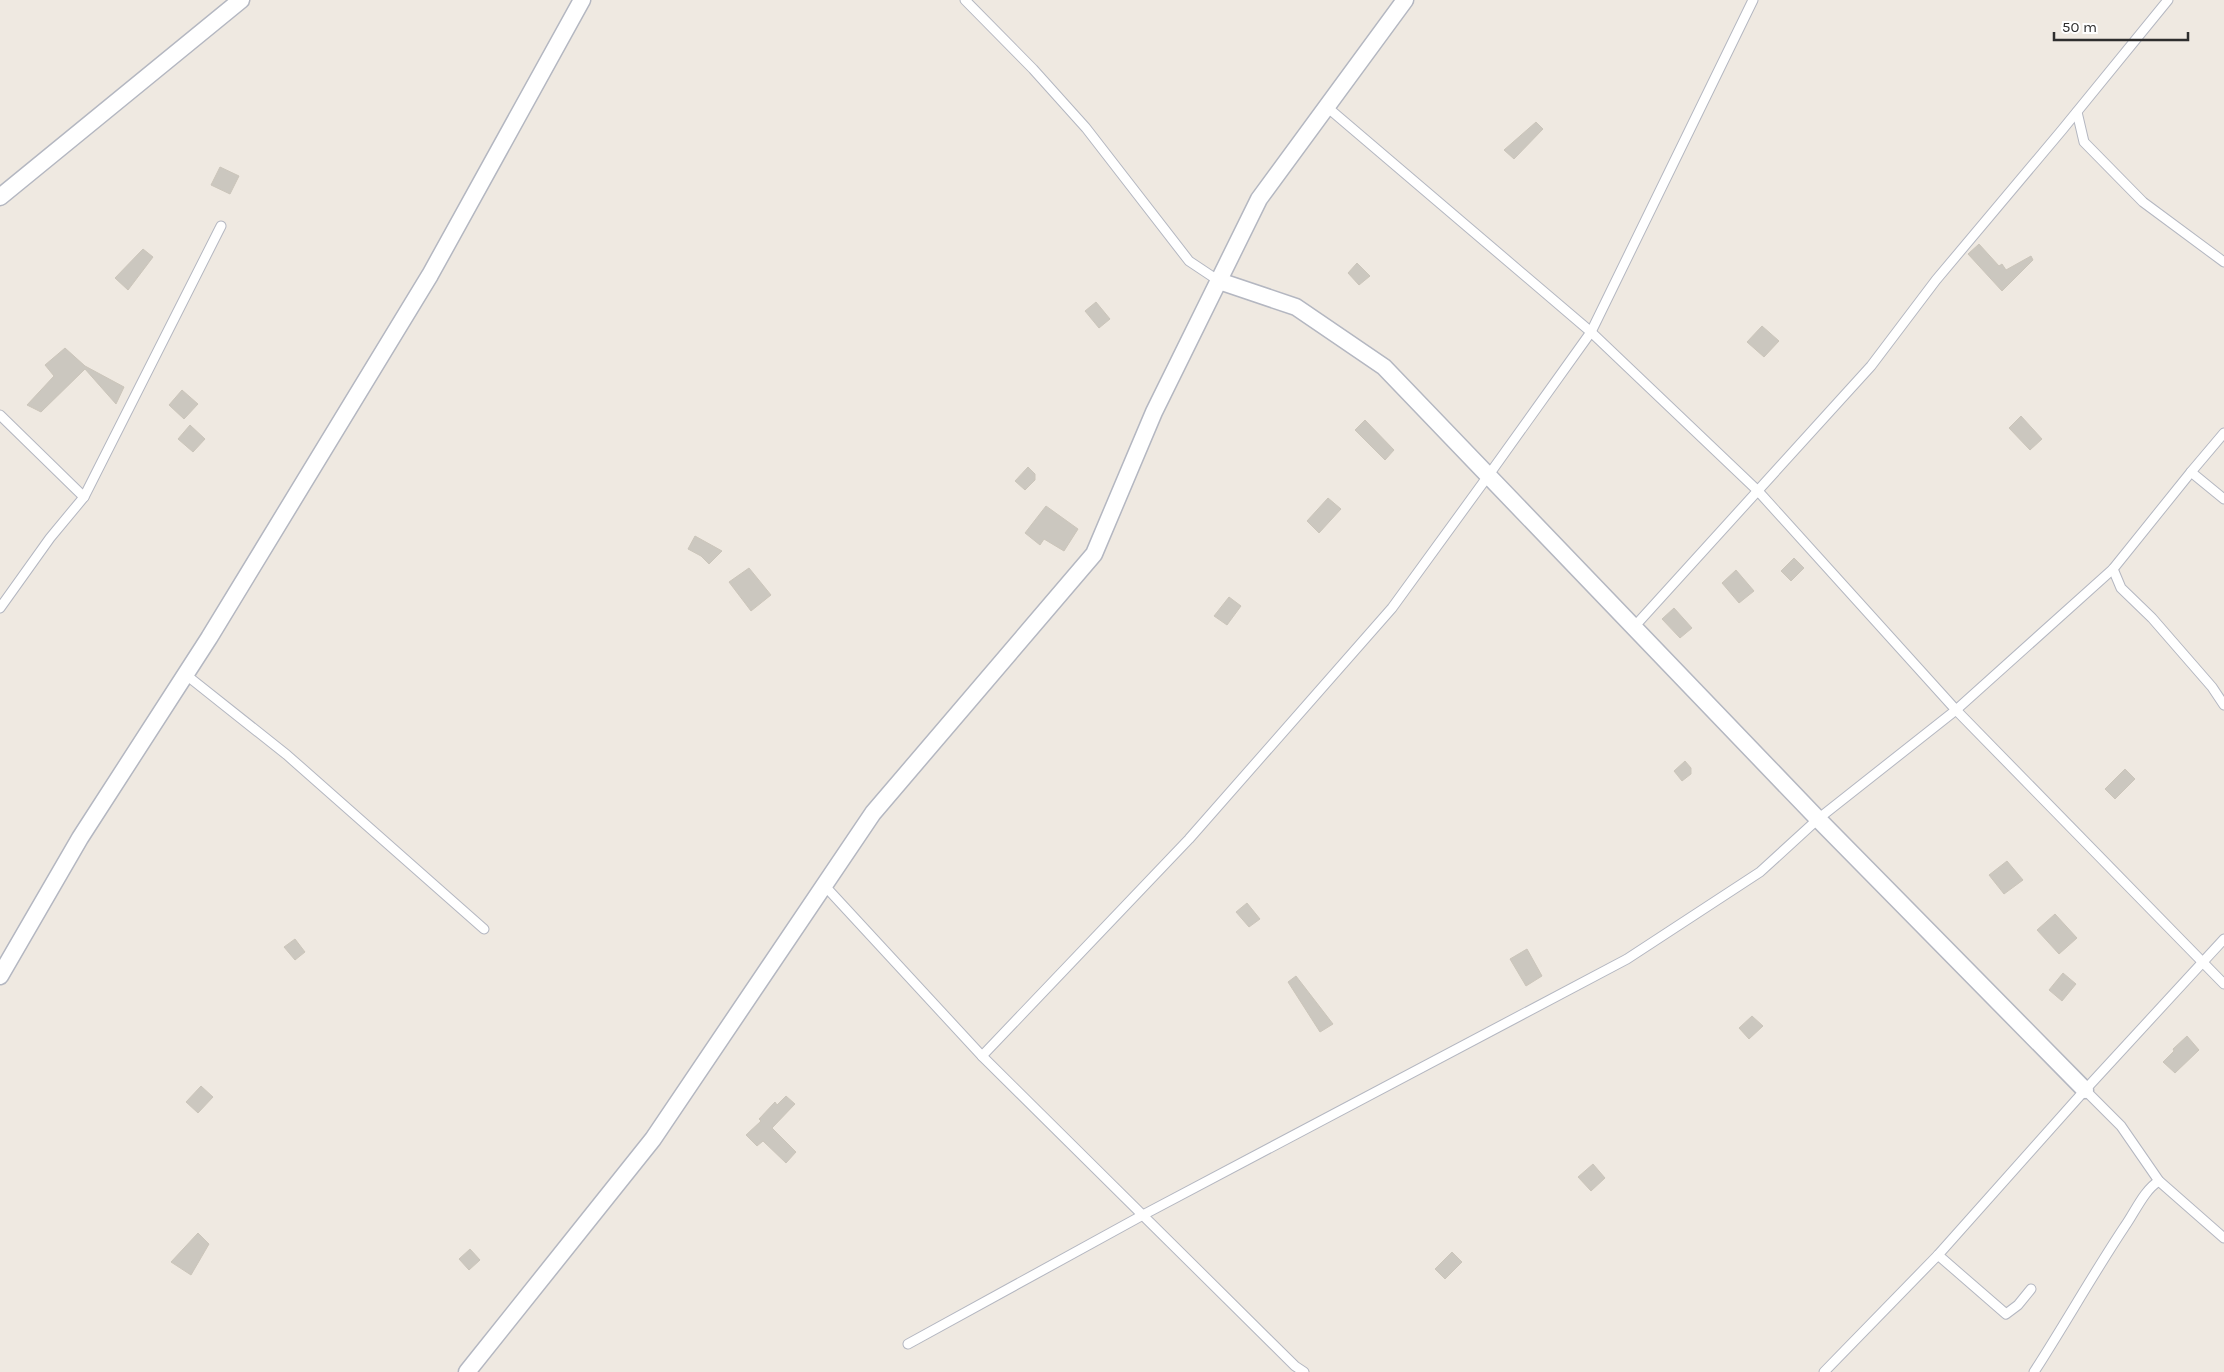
<svg xmlns="http://www.w3.org/2000/svg" width="2224" height="1372" font-family="Karla,sans-serif">
<style>
.building{fill:#cbc7bf;stroke:#cbc5ba}
.lines{fill:none;stroke-linecap:round;stroke-linejoin:round}
.lane-casing{stroke:#b4b7c1;stroke-width:11}
.street-casing{stroke:#b4b7c1;stroke-width:19}
.lane{stroke:#fff;stroke-width:9}
.street{stroke:#fff;stroke-width:16}
</style>
<rect width="100%" height="100%" fill="#efe9e1"/>
<g class="building">
<polygon points="1536,122 1543,129 1514,159 1504,150"/>
<polygon points="220,167 239,176 230,194 211,185"/>
<polygon points="1979,244 1999,266 2002,264 2006,270 2031,256 2033,260 2002,291 1968,254"/>
<polygon points="143,249 153,257 128,290 115,278"/>
<polygon points="1357,263 1370,276 1359,285 1348,273"/>
<polygon points="1096,302 1110,319 1099,328 1085,311"/>
<polygon points="1762,326 1779,341 1764,357 1747,342"/>
<polygon points="65,348 85,366 124,387 116,404 85,369 41,412 27,405 54,376 45,365"/>
<polygon points="182,390 198,404 184,419 169,405"/>
<polygon points="2021,416 2042,439 2030,450 2009,428"/>
<polygon points="1365,420 1394,450 1385,460 1355,430"/>
<polygon points="190,425 205,439 193,452 178,439"/>
<polygon points="1028,467 1035,474 1035,480 1025,490 1015,481"/>
<polygon points="1328,498 1341,509 1319,533 1307,521"/>
<polygon points="1046,506 1078,529 1064,551 1044,539 1040,545 1025,533"/>
<polygon points="695,536 722,551 709,564 701,556 688,549"/>
<polygon points="1794,558 1804,568 1791,581 1781,571"/>
<polygon points="749,568 771,595 751,611 729,582"/>
<polygon points="1736,570 1754,591 1739,603 1722,583"/>
<polygon points="1229,597 1241,606 1227,625 1214,616"/>
<polygon points="1674,608 1692,628 1680,638 1662,619"/>
<polygon points="1685,761 1691,768 1691,774 1682,781 1674,771"/>
<polygon points="2125,769 2135,779 2115,799 2105,789"/>
<polygon points="2007,861 2023,880 2004,894 1989,875"/>
<polygon points="1247,903 1260,919 1249,927 1236,912"/>
<polygon points="2055,914 2077,938 2059,954 2037,930"/>
<polygon points="295,939 305,952 295,960 284,947"/>
<polygon points="1527,949 1542,976 1526,986 1510,959"/>
<polygon points="2063,973 2076,984 2062,1001 2049,990"/>
<polygon points="1296,976 1333,1024 1320,1032 1288,982"/>
<polygon points="1752,1016 1763,1026 1749,1039 1739,1028"/>
<polygon points="2187,1036 2199,1050 2175,1073 2163,1062 2174,1051 2173,1049"/>
<polygon points="201,1086 213,1097 198,1113 186,1102"/>
<polygon points="786,1096 795,1104 772,1128 796,1152 786,1163 763,1141 757,1146 746,1135 761,1121 759,1119 775,1102 777,1105"/>
<polygon points="1593,1164 1605,1178 1591,1191 1578,1177"/>
<polygon points="198,1233 209,1244 191,1275 171,1262"/>
<polygon points="470,1249 480,1260 469,1270 459,1259"/>
<polygon points="1452,1252 1462,1262 1445,1279 1435,1269"/>
</g>
<g class="lines">
<defs>
<g id="lane">
<polyline points="965,0 1033,69 1086,128 1189,261 1219,281"/>
<polyline points="1327,107 1591,332 1758,491 1956,710 2224,984"/>
<polyline points="2077,112 2084,142 2143,202 2224,262"/>
<polyline points="0,415 84,497"/>
<polyline points="2191,472 2224,499"/>
<polyline points="2113,569 2121,588 2152,618 2212,687 2224,705"/>
<polyline points="0,608 50,538 84,497 221,226"/>
<polyline points="1634,627 1871,366 1936,280 2062,130 2168,0"/>
<polyline points="185,674 287,755 484,929"/>
<polyline points="824,885 982,1056 1295,1366 1304,1372"/>
<polyline points="982,1056 1189,839 1392,608 1488,476 1591,332 1753,0"/>
<polyline points="2085,1090 2121,1126 2159,1181 2224,1238"/>
<polyline points="1938,1255 2006,1314 2018,1305 2031,1289"/>
<polyline points="908,1344 1143,1215 1627,959 1760,872 1818,819 1956,710 2113,569 2191,472 2224,433"/>
<polyline points="1824,1372 1938,1255 2085,1090 2224,939"/>
<path d="M2034,1372C2065,1324 2093,1274 2125,1226C2135,1212 2144,1190 2159,1181"/>
</g>
<g id="street">
<polyline points="0,197 241,0"/>
<polyline points="1219,281 1296,307 1384,367 1818,819 2085,1090"/>
<polyline points="0,976 80,838 209,638 430,275 582,0"/>
<polyline points="467,1372 653,1139 873,813 1094,554 1154,412 1259,199 1405,0"/>
</g>
</defs>
<use href="#lane" class="lane-casing"/>
<use href="#street" class="street-casing"/>
<use href="#lane" class="lane"/>
<use href="#street" class="street"/>
</g>
<path d="M2054 32v8h134v-8" fill="none" stroke="#2e2e2e" stroke-width="2.5"/>
<text x="2062" y="32" font-size="15" fill="#2e2e2e" stroke="#ffffff" stroke-width="4" paint-order="stroke">50 m</text>
</svg>
